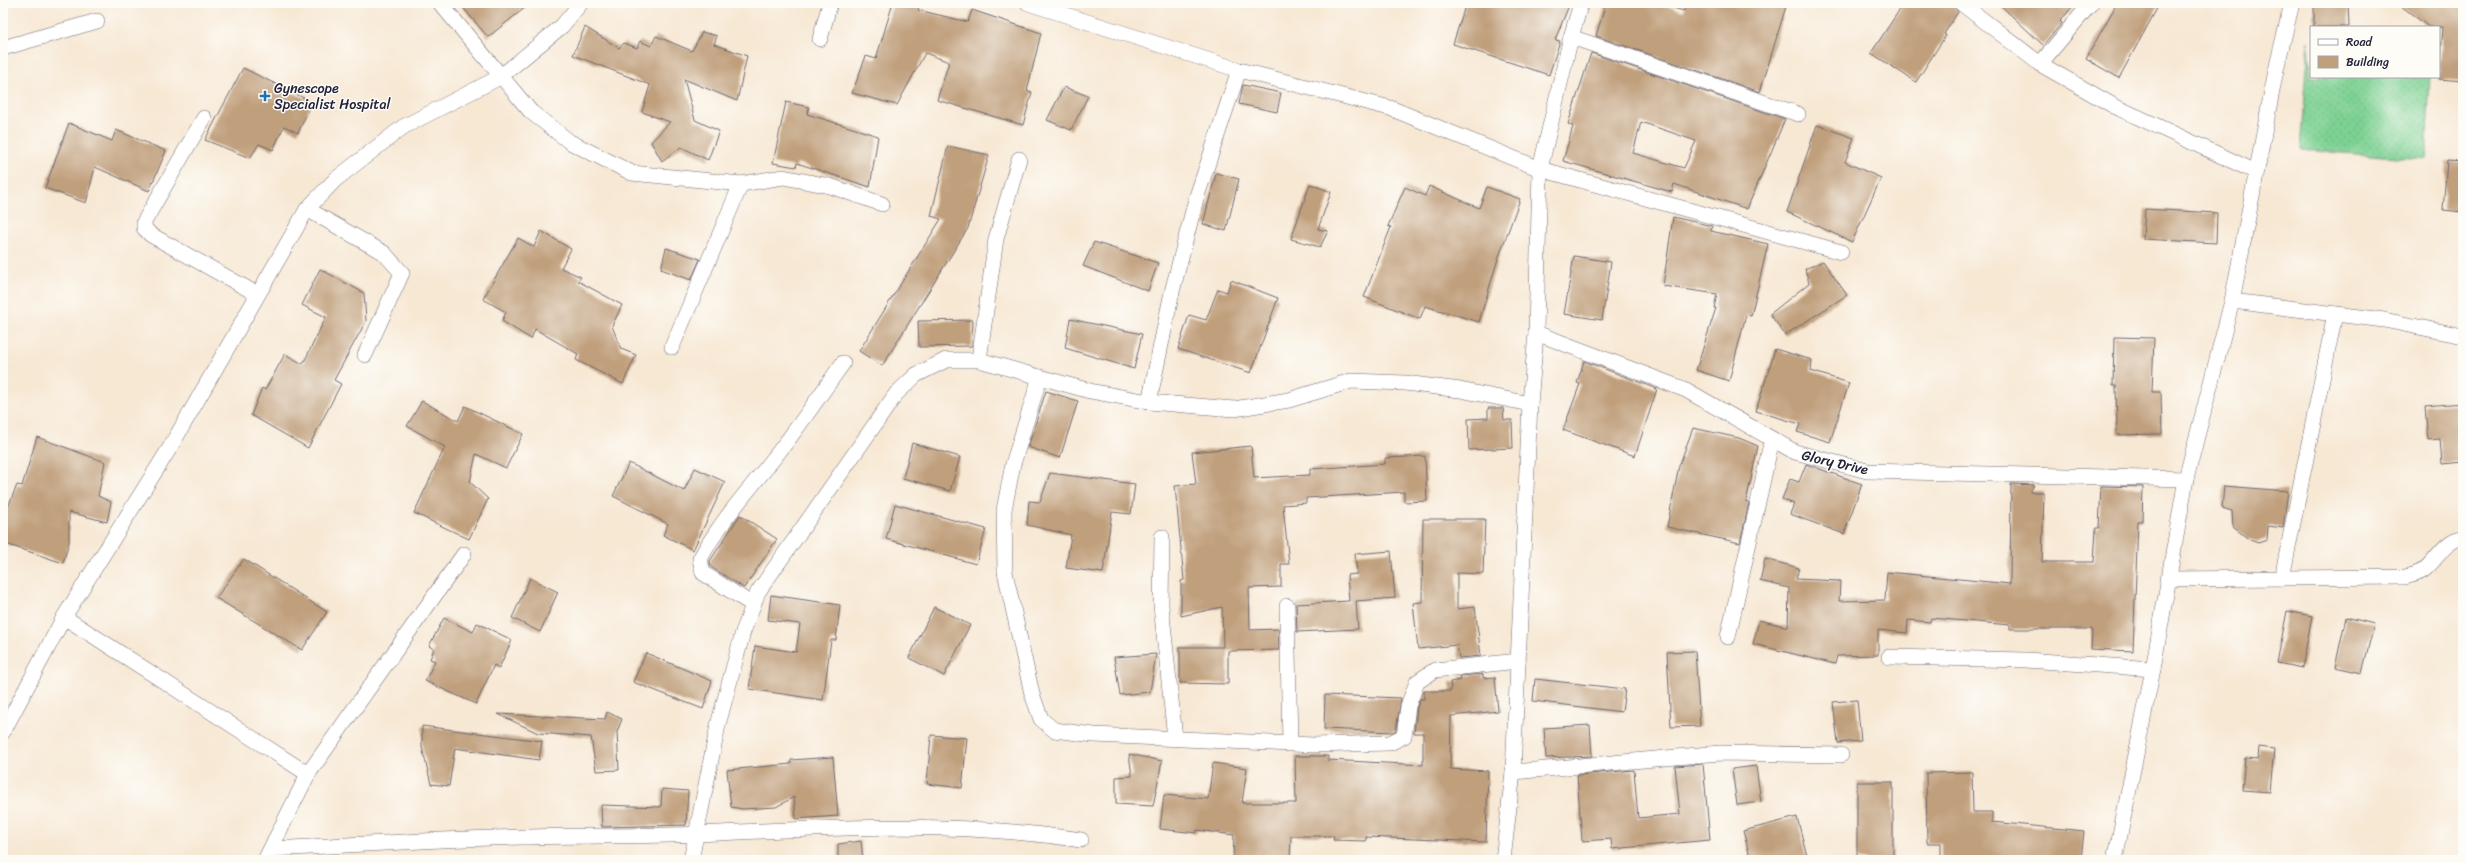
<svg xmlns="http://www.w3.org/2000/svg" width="2466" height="863" font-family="Sriracha,sans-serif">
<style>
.grass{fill:url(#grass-dots);stroke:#507a67}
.building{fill:#c09f7b;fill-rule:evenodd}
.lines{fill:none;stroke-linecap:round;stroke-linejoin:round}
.minor-casing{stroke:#6d6771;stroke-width:16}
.minor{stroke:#fff;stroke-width:15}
.poi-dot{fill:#1f6fb2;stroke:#fdfcf7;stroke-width:1.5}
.labels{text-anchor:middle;stroke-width:3;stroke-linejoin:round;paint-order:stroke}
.poi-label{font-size:14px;fill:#22223b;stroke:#fdfcf7;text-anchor:start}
.street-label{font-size:14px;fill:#22223b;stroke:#fdfcf7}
</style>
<defs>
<pattern id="grass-dots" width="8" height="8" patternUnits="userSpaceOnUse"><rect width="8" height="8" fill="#7dd193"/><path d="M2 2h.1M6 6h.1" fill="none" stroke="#6cb380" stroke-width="1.8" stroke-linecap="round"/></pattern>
</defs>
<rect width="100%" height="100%" fill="#fdfcf7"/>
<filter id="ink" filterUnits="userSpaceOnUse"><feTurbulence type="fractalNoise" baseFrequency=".025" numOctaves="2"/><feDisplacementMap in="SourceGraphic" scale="8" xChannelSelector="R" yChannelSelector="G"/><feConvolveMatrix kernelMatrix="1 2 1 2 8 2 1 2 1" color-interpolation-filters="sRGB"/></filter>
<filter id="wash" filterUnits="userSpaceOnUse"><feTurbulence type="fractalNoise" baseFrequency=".012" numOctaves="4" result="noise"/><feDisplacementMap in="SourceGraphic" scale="16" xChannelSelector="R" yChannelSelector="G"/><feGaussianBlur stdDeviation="0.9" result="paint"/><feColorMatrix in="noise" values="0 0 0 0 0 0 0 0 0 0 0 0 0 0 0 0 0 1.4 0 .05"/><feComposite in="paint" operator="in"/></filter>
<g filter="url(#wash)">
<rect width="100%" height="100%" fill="#f7e8d4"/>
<polygon class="grass" points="2309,40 2311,77 2430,77 2426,159 2301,150"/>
<g id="blocks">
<g class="building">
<polygon points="459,3 531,3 488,37"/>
<polygon points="893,3 920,3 918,10 968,22 972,10 1041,33 1027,91 1032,92 1023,125 937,100 949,62 925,53 897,105 852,93 866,56 876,59"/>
<polygon points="1466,3 1570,3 1555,40 1560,41 1549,75 1453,44"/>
<polygon points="1606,3 1655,3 1684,11 1685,3 1787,3 1760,92 1596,36"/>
<polygon points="1904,3 1952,3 1958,12 1944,34 1946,35 1916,82 1871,53"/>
<polygon points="1998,3 2076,3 2060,21 2062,23 2043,45"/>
<polygon points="2117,3 2160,3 2119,78 2086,59"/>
<polygon points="2314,3 2348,3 2349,27 2314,27"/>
<polygon points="2397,3 2463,3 2463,81 2439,79 2443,27 2429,27"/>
<polygon points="585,27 619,48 624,43 637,48 640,41 651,46 656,36 692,51 702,32 717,36 714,44 747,56 737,101 684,79 695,120 719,131 708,160 681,147 662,161 651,142 670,122 642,112 650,85 573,55"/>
<path d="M1591,53L1785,119L1747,209L1674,184L1672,192L1563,161L1573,126L1568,124ZM1641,122L1696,141L1684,168L1633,153Z"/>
<polygon points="243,68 312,102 298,133 284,126 273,150 259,144 250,158 205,140"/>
<polygon points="1243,85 1281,93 1277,112 1239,104"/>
<polygon points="1064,87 1088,96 1071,130 1047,120"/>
<polygon points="786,102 809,107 807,114 878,136 870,187 797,163 796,167 773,163"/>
<polygon points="69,123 112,141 116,130 166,151 149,191 95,167 86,203 45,188"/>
<polygon points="1817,125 1854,138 1845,162 1881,178 1852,242 1787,212"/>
<polygon points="948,146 989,155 968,228 882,366 859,351 941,219 931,216"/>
<polygon points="2447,161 2463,162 2463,212 2443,210"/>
<polygon points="1216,173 1239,179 1226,231 1203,224"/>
<polygon points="1310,184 1331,192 1318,229 1328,231 1320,247 1291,239"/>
<polygon points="1429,186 1479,208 1487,187 1520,199 1497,262 1479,322 1425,306 1420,319 1364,297 1391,227 1388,226 1405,187 1425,196"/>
<polygon points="2145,209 2217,213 2216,243 2143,239"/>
<polygon points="1673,217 1712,226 1711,231 1768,244 1751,316 1746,315 1729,381 1696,370 1716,308 1714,308 1717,294 1663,286"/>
<polygon points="541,231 571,249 561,268 581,277 578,281 622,305 612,326 621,349 636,355 623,384 576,360 578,354 535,329 531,339 502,321 506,312 483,299 518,238 534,247"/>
<polygon points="1094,242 1158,263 1148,291 1083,266"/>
<polygon points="666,248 700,259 691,280 661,269"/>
<polygon points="1574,256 1611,262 1602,320 1564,314"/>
<polygon points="1823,261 1847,295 1785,335 1770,314 1809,283 1805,269"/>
<polygon points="320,269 364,293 366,321 334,380 341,384 308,448 251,415 262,388 265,390 285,354 303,364 326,317 302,305"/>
<polygon points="1231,280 1278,298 1251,373 1178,349 1189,315 1206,320 1218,289 1227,292"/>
<polygon points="1070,319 1142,334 1134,369 1065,348"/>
<polygon points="973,320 972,346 919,347 918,321"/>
<polygon points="2114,337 2154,338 2152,392 2161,392 2162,434 2117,435 2116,386 2113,386"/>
<polygon points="1775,349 1812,360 1811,371 1849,383 1830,442 1797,432 1800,424 1756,411"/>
<polygon points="1584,361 1657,389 1635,456 1563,430 1580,384 1577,383"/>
<polygon points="1046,391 1078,401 1060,458 1028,447"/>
<polygon points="422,401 458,421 465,406 523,434 506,468 476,454 470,482 488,499 469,539 414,513 445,447 407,426"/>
<polygon points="2463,403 2463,462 2442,464 2440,439 2428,440 2425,406"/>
<polygon points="1488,408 1503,408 1504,420 1512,420 1513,448 1469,450 1468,419 1488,418"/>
<polygon points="1693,428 1739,438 1758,446 1746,502 1749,503 1740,543 1667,527 1679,466"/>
<polygon points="37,437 105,462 98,496 111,502 107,522 69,512 69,542 63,563 3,543 3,519 17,485 22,486"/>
<polygon points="912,443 960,457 950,491 903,478"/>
<polygon points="1251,446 1254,478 1310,475 1310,469 1385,464 1385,458 1425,456 1427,501 1404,502 1404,492 1306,498 1306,503 1283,505 1289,564 1281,564 1281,587 1249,588 1250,630 1278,629 1279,650 1228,651 1228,684 1180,683 1180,647 1223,647 1222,607 1181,616 1181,581 1184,580 1175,486 1196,484 1192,452"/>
<polygon points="629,463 684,491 695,468 725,482 693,550 663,535 668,524 613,496"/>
<polygon points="1806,464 1862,484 1844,534 1790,514 1794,504 1782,499 1790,479 1799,482"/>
<polygon points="1050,473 1135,484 1131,514 1112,512 1103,573 1066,568 1071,535 1027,525 1029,501 1040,502"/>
<polygon points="2011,484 2034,485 2030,492 2044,492 2042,562 2094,562 2096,528 2099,528 2101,486 2143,487 2142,521 2138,521 2133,651 2091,649 2092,629 2010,629 2010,625 1931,618 1930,622 1908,620 1907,633 1878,630 1878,655 1837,656 1835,664 1753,644 1759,620 1788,627 1789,588 1760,581 1765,559 1799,568 1796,579 1840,581 1839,601 1885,600 1887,572 2010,584"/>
<polygon points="2224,486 2288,491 2283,528 2268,526 2267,540 2258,543 2250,540 2233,527 2232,511 2222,508"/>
<polygon points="895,504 986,529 976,564 886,539"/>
<polygon points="740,515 777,539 744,588 711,567 710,561"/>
<polygon points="1423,519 1485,519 1483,574 1457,573 1457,609 1475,607 1481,656 1459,658 1457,645 1418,649 1413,603 1422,602"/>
<polygon points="1391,551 1395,598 1356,601 1358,629 1297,632 1296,604 1349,601 1347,575 1357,574 1355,554"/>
<polygon points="244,559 327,612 302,650 216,598"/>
<polygon points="530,578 558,592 540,632 512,618"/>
<polygon points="771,595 840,605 836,640 831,640 823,700 749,689 755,646 796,652 800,624 768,620"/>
<polygon points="934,607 970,625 944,676 909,658"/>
<polygon points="2287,611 2312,616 2302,668 2277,663"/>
<polygon points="2346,617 2374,624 2362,673 2335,667"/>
<polygon points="444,618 473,632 477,623 512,640 499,668 494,665 476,704 425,681 435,661 430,659 434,649 429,646"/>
<polygon points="1695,651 1700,726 1671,727 1667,652"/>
<polygon points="646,653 712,681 703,709 633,682"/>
<polygon points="1156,654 1150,692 1120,695 1114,657"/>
<polygon points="1483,674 1483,678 1495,677 1498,711 1451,716 1450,769 1488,771 1486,842 1366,837 1366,841 1333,840 1334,836 1291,836 1290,860 1233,860 1234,835 1197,830 1196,833 1160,829 1164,795 1208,799 1213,763 1247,768 1242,803 1296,803 1295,756 1328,756 1328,760 1423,765 1423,733 1414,733 1417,708 1420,699 1424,699 1424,691 1451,691 1450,682 1461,680 1460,676"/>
<polygon points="1535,679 1625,689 1622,712 1533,701"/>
<polygon points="1325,695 1401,698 1396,730 1392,732 1324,729"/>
<polygon points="1857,700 1861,741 1838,743 1833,702"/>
<polygon points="607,712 622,719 617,732 619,770 596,771 591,737 538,733 498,714 605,719"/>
<polygon points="1590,725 1592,756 1546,758 1544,728"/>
<polygon points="422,726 542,741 539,760 455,748 449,786 431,784 422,747"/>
<polygon points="931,735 967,738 962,788 927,784"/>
<polygon points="2259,747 2274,749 2270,792 2242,790 2245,758 2258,759"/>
<polygon points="1129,754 1162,761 1153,806 1116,804 1116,777 1132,776"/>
<polygon points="833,757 838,816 796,819 794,797 776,807 743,809 731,807 727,770 791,764 791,760"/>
<polygon points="1703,764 1710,840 1612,849 1611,839 1582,841 1577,775 1634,770 1638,818 1680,814 1675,766"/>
<polygon points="1756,766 1761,802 1737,805 1732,769"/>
<polygon points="1972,772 1973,812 1992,812 1992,822 2084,831 2081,860 1941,860 1941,843 1927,843 1926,773"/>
<rect x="1857" y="782" width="36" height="78"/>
<polygon points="662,789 688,791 686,825 602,827 601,805 661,807"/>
<polygon points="1797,817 1808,860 1751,860 1743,831"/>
<polygon points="861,841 863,860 838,860 838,844"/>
</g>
</g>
</g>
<g filter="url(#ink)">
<use href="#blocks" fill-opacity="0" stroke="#6d6771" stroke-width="1"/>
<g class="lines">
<defs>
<g id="minor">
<polyline points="440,3 531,112 570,142 632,173 741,184 783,177 830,186 882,204"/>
<polyline points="1028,3 1239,70 1390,108 1540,169 1841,252"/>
<polyline points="1961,3 2040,64 2114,106 2256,172"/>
<polyline points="1571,37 1798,114"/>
<polyline points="820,39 830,3"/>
<polyline points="3,48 97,21"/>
<polyline points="2040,64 2091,3"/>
<polyline points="204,118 144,222 144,228 151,235 257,294"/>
<polyline points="307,209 384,253 402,273 365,355"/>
<polyline points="2232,301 2384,320 2463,336"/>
<polyline points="1536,333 1686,390 1795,452 1867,471 2186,479"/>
<polyline points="672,347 741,184"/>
<polyline points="979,360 996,239 1019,159"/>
<polyline points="1040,377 1013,464 1004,510 1005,572 1032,694 1041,719 1054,730 1094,735 1313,745 1390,743 1404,736 1408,706 1417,682 1435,670 1518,661"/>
<polyline points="1149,402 1172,292 1196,199 1239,70"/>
<polyline points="1162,537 1161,605 1175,738"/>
<polyline points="2282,578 2335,314"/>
<path d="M2167,579L2405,577C2411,575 2420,574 2425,569C2437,559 2446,539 2463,538"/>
<path d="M753,605L703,573L700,559C722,518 753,486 781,449C803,421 822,392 843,363"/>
<polyline points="1287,606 1290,743"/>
<polyline points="64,617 308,774"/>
<polyline points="1728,637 1772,439"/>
<polyline points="1889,657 2026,660 2153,669"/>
<polyline points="3,732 64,617 171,446 307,209 336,179 403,127 500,77 562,26 581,3"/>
<polyline points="1513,772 1720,753 1841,755"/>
<path d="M271,849C355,845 439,839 523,837C582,835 640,837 699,834C829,828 951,820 1081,840"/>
<polyline points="265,860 308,774 464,554"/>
<polyline points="691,860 718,725 743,632 758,592 896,394 916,375 946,360 979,360 1090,391 1149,402 1234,409 1289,400 1351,381 1405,383 1460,390 1530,404"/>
<polyline points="1503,860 1513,772 1530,404 1536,333 1540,169 1571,37 1581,3"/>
<polyline points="2115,860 2153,669 2186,479 2232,301 2276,70 2292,3"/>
</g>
</defs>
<use href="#minor" class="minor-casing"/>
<use href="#minor" class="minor"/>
</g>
</g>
<path class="poi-dot" d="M263 90h4v4h4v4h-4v4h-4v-4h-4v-4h4z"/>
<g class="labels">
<g class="poi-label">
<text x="274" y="93">Gynescope<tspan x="274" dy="16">Specialist Hospital</tspan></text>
</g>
<g class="street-label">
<text transform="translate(1835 462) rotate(13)" y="5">Glory Drive</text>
</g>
</g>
<rect width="2466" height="863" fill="none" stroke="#fdfcf7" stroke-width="16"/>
<rect x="2310" y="26" width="130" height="52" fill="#fdfcf7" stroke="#a5a5ac"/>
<rect x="2318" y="39" width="20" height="6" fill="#ffffff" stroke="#a5a5ac"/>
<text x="2346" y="46" font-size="12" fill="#22223b">Road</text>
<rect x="2318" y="56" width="20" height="12" fill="#c09f7b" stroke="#a5a5ac"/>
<text x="2346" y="66" font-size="12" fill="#22223b">Building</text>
</svg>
